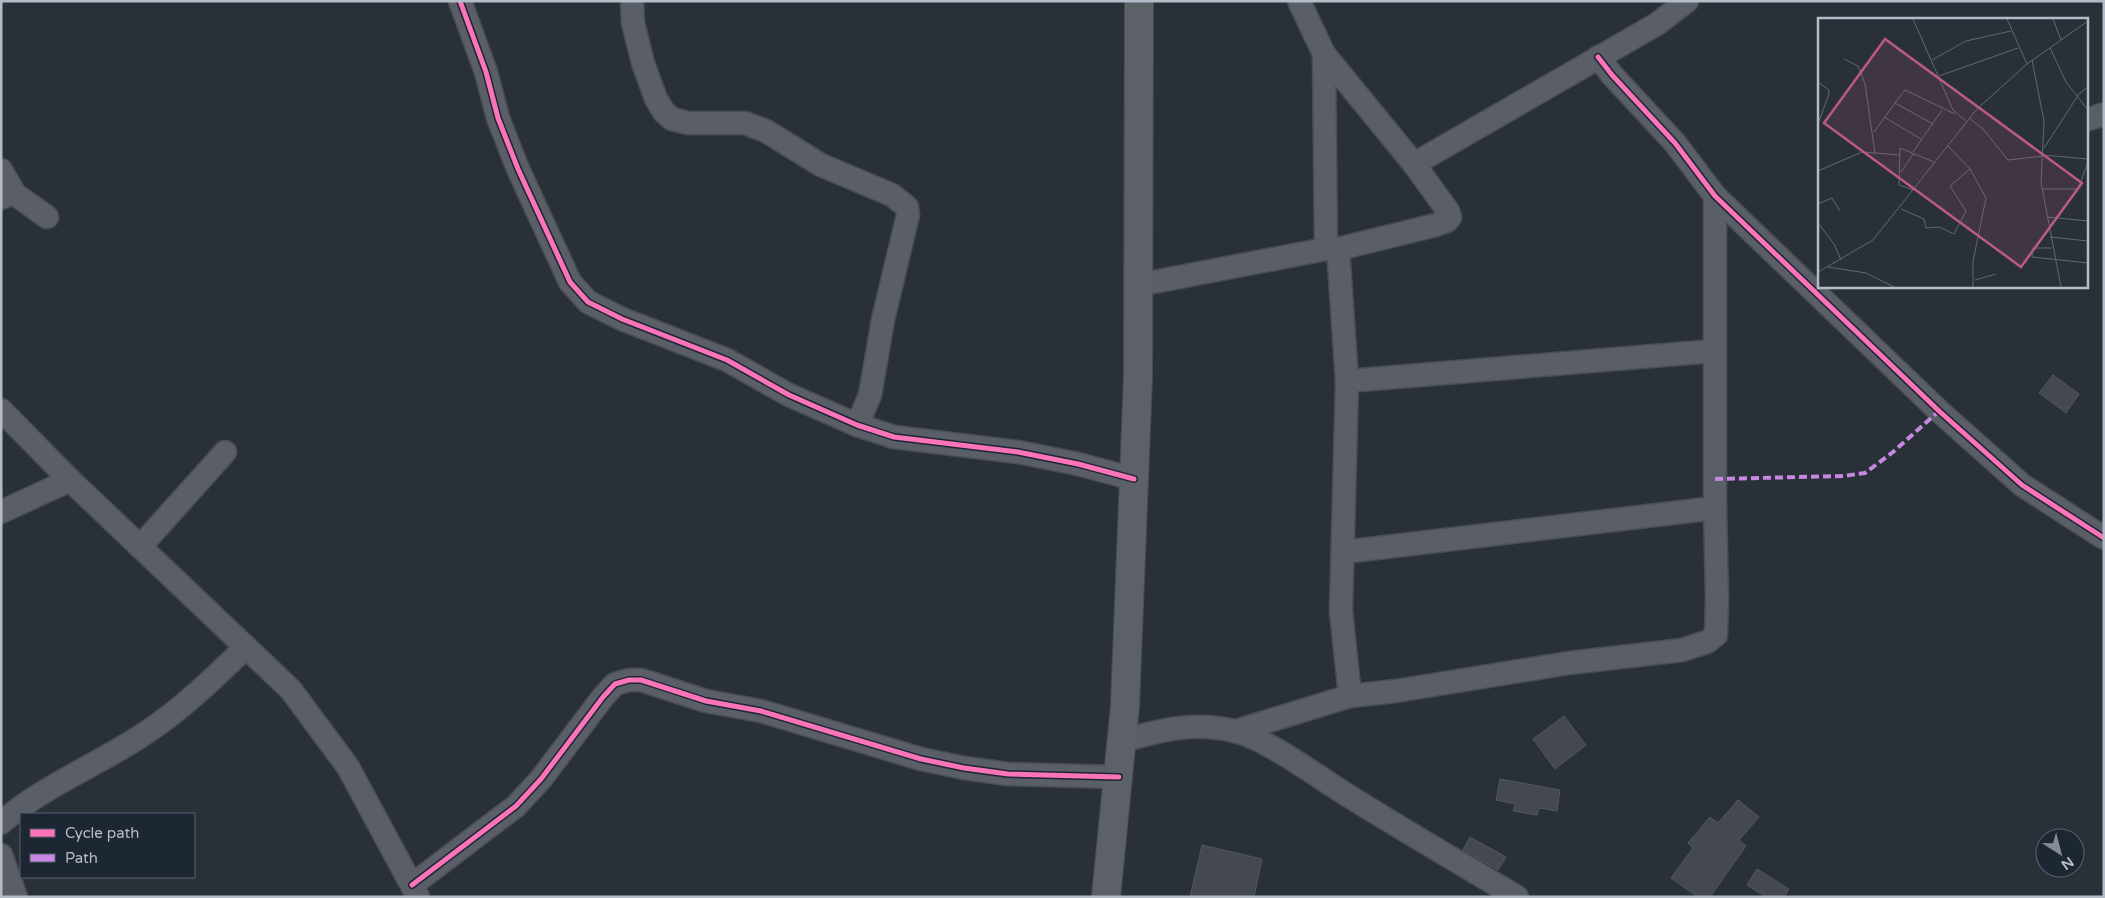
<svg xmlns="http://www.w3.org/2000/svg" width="2105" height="898" font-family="'Varela Round',sans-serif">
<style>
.building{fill:#444950;stroke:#52575f}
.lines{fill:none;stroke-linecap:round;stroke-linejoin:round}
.minor-casing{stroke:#484c53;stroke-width:25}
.major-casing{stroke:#484c55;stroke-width:30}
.minor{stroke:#5a5e66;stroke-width:22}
.major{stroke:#5c6168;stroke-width:28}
.quiet{stroke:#c787e3;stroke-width:4;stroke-dasharray:8 4;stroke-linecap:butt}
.cycleway-casing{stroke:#1d2633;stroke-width:8}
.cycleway{stroke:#fb73b8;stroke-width:5}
.inset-road{fill:none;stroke:#616872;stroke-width:1}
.view{fill:#bc5a87;fill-opacity:0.15;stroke:#bc5a87;stroke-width:2.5}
.inset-edge{fill:none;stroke:#b4bcc9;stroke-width:2.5}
</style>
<rect width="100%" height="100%" fill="#2a3038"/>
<g class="building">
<polygon points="2053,375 2079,394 2066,413 2039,393"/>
<polygon points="1564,716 1586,745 1555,769 1533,739"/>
<polygon points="1500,779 1560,790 1557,811 1539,808 1537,815 1513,811 1515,804 1496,800"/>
<polygon points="1738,800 1759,817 1739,840 1746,846 1710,897 1698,897 1671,878 1693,848 1688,843 1710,817 1718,823"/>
<polygon points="1470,837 1506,857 1498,870 1463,850"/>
<polygon points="1202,845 1262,859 1254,897 1190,897"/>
<polygon points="1757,869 1789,889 1784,897 1766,897 1747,885"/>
</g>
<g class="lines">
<defs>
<g id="minor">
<polyline points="460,1 486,72 498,118 518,169 570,282 588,302 622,319 727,360 789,395 857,425 894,437 1018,452 1078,464 1134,479"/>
<polyline points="632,1 633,23 643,63 656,99 664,112 672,119 688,123 745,123 766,131 821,165 892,195 907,207 908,215 883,320 870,395 857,425"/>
<polyline points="1324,54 1326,249"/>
<polyline points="1598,57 1612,75 1675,143 1715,196 1939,411 2022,485 2104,538"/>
<polyline points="2086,120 2104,114"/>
<polyline points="1414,164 1657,24 1687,1"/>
<polyline points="1,170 12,189 10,194 1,198"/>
<polyline points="12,192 47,217"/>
<polyline points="1338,249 1347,381 1341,611 1350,696"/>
<polyline points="1138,285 1326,249 1338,249 1436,225 1447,221 1450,217 1448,211 1414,164 1324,54 1299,1"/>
<polyline points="1347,381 1714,351"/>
<polyline points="1,410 70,480 291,690 348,767 418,897"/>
<polyline points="1,512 70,480"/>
<polyline points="140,547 225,452"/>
<polyline points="1343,552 1715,508 1715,196"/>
<polyline points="1236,731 1350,696 1396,691 1569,663 1682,650 1707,642 1716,635 1717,598 1715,508"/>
<path d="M1122,741C1161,730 1194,721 1234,731C1266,738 1318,777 1347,795C1403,830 1460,863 1517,897"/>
<path d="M1,823C40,788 97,765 141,736C180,711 213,679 246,647"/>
<polyline points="1,855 16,897"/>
<polyline points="412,885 516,806 541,779 603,697 615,684 629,680 641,680 706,701 761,711 921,759 964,768 1008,774 1119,777"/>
</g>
<polyline id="major" points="1106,897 1125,706 1138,377 1139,1"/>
</defs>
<use href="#minor" class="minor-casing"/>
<use href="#major" class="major-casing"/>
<use href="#minor" class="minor"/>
<use href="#major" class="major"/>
<polyline class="quiet" points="1715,479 1843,476 1865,473 1893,452 1939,411"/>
<defs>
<g id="cycleway">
<polyline points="460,1 486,72 498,118 518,169 570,282 588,302 622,319 727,360 789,395 857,425 894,437 1018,452 1078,464 1134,479"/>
<polyline points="1598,57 1612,75 1675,143 1715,196 1939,411 2022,485 2104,538"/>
<polyline points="412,885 516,806 541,779 603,697 615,684 629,680 641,680 706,701 761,711 921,759 964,768 1008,774 1119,777"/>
</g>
</defs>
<use href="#cycleway" class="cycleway-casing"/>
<use href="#cycleway" class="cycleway"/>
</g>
<g transform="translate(1818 18)">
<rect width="270" height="270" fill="#2a3038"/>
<path class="inset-road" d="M95,1L135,92L148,103M189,1L209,46M235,1L243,22M232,30L248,64L270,92M26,41L40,48L47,66L57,135M114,42L148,23L193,13M214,42L226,103L223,164L243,269M121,58L200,30M77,85L87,72L137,96M66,99L103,121M151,100L165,111L190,142L225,138M0,106L11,76V72L1,65M56,114L77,85L115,106M129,127L152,151L168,180L155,243V269M226,130L261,76L270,69M95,134L124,92M225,137L270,141M0,153L44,134L82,137M83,154L96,135M224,171H260L270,144M96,172L81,167L82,130L116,144M0,186L14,180L22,193M83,191L106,201L108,210L121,209L136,216L148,193L132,168L152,151M229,199L270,203M0,205L16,226L23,242M232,219L270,223M234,230H215L214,239L270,245M10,249L48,255L76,269M0,254L55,222L159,91L209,46L270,3M157,262L178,256"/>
<path class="view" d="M67,21L264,165L203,249L6,105Z"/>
<rect width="270" height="270" class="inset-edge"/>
</g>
<rect width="2105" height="898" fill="none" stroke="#b4bcc9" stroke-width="5"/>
<rect x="20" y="813" width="175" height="65" fill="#1d2633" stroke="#59626f"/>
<rect x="30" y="829" width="25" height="8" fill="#fb73b8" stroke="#59626f"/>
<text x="65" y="838" font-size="15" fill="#b4bcc9">Cycle path</text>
<rect x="30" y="854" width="25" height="8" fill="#c787e3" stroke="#59626f"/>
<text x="65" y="863" font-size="15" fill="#b4bcc9">Path</text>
<g transform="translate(2060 853) rotate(144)"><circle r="24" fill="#1d2633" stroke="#59626f"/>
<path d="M0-4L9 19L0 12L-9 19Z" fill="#848b96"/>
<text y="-8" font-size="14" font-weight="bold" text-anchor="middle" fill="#b4bcc9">N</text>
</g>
</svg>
